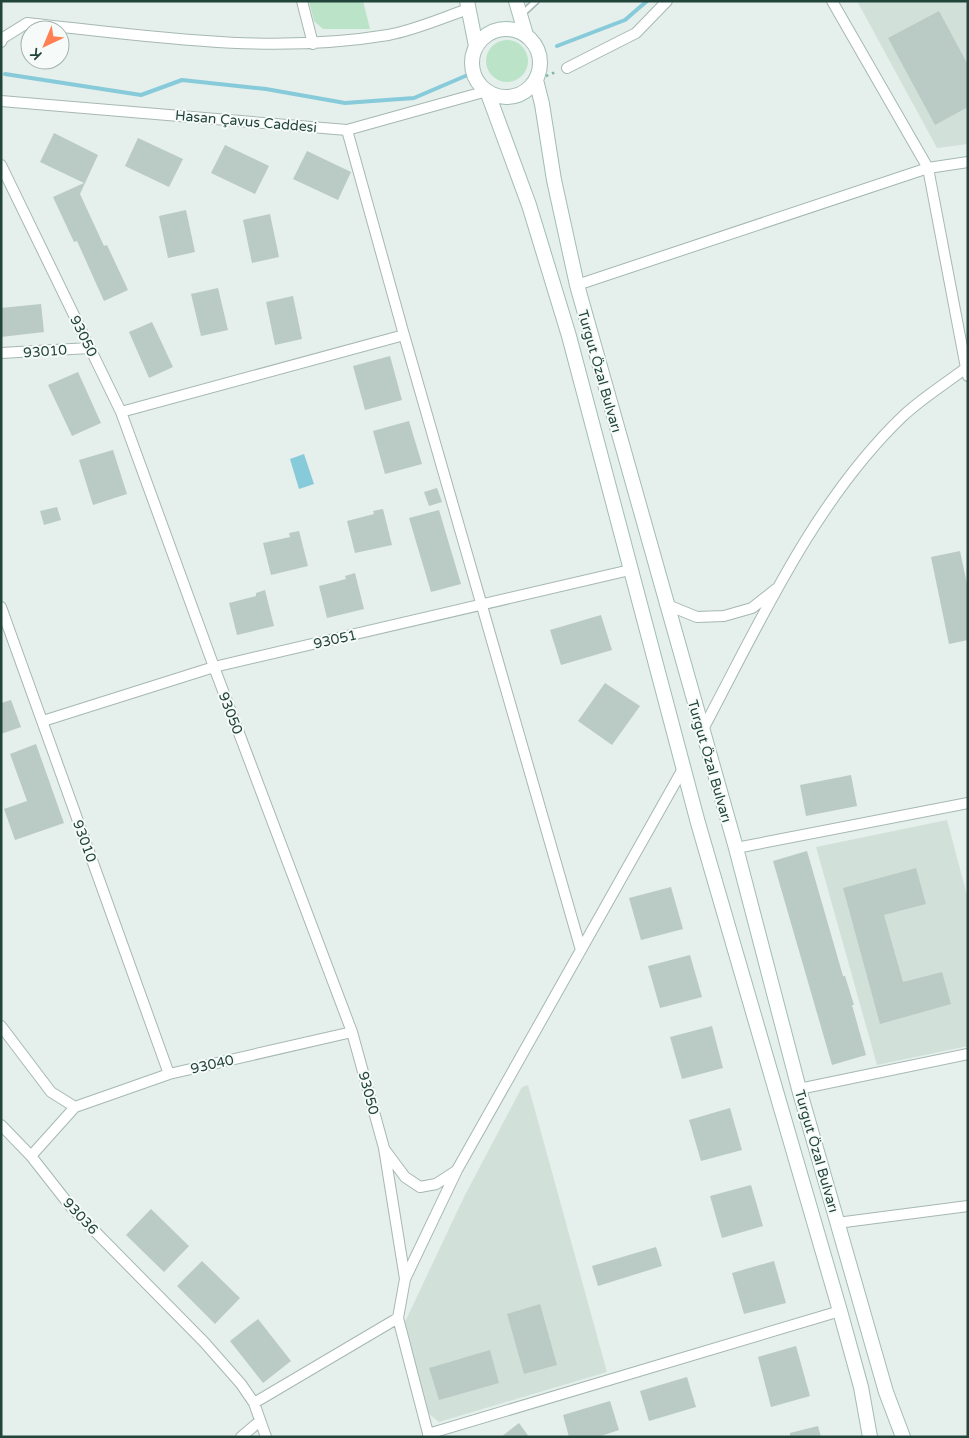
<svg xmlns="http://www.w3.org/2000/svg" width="969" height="1438" font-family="'Varela Round',sans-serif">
  <rect width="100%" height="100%" fill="#e5efeb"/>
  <!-- built -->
  <path fill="#d2e0da" d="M857,1H968V144L937,148Z
    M947,820L968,899V1046L877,1065L816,847Z
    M528,1085L607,1372L439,1422L428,1413L404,1324L464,1197L522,1087Z"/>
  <!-- green -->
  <path fill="#bbe3c7" d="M309,1H363L370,29H323L314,21Z
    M486 61a21 21 0 1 1 42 0a21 21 0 1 1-42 0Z"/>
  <!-- water -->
  <path fill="#87cbda" d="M304,454L314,484L299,489L290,459Z"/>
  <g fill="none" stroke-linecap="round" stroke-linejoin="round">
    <!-- stream -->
    <path stroke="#87cbda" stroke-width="4" d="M557,46L625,20L647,1
      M5,74L141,95L182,80L266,89L345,103L414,98L470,74"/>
  </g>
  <!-- building -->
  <path fill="#b9cbc4" d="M939,11L968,65V107L935,125L888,38Z
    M54,133L98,155L80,194L104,246L107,245L128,290L104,301L77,241L74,242L53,197L84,183L40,162Z
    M138,138L183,159L169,187L125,166Z
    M225,145L269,166L255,194L211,173Z
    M307,151L351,172L338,200L293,179Z
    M186,210L195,252L168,258L159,216Z
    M270,214L279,257L252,263L243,220Z
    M218,288L228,330L201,336L191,294Z
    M293,296L302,339L275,345L266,302Z
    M41,304L44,332L1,337V308Z
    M152,322L173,367L149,378L129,332Z
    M390,356L402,400L365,410L353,366Z
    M78,372L101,423L72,436L48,385Z
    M409,421L422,464L385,474L373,431Z
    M113,450L127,494L93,505L79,460Z
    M437,488L442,502L429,506L424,492Z
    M57,507L61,520L44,525L40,511Z
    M383,509L392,545L355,553L347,521L374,514L373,511Z
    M439,510L461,584L431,592L409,518Z
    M299,531L308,566L271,575L263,543L290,537L289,533Z
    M960,551L968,589V640L949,644L931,557Z
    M355,573L364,609L327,618L319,586L346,579L345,576Z
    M265,590L274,626L237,635L229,603L256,596V593Z
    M601,615L612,650L561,665L550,630Z
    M605,683L640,706L612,745L578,721Z
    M11,700L21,727L1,734V703Z
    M36,744L64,823L15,840L4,809L27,801L10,754Z
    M851,775L857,806L806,816L800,785Z
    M807,851L843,976H845L854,1005H852L866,1055L832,1065L773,861Z
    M916,868L926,904L884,915L903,982L942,972L951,1004L880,1024L843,888Z
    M671,887L683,929L641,940L629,898Z
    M690,955L702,997L660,1008L648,966Z
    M712,1026L723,1068L682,1079L670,1037Z
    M730,1108L742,1150L701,1161L689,1120Z
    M751,1185L763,1226L722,1238L710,1196Z
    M151,1209L189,1246L164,1272L126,1235Z
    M656,1247L662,1266L598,1286L592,1266Z
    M202,1261L240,1298L215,1324L177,1286Z
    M774,1261L786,1303L744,1314L732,1273Z
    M540,1304L557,1365L524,1374L507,1314Z
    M258,1319L291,1361L263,1383L230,1341Z
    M796,1346L810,1396L771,1407L758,1357Z
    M490,1350L499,1383L439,1400L429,1368Z
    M687,1377L696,1407L649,1421L640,1391Z
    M610,1401L619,1430L598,1437H569L563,1415Z
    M519,1423L529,1437H501Z
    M818,1426L821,1437H790V1433Z"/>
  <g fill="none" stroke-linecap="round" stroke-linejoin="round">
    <defs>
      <path id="lane" d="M522,14L536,1"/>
      <path id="street" d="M302,1L313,44
        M832,1L928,168L966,368L968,367
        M1,42L3,38L27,23C147,36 268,55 388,35C415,30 442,18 468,9
        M567,68L636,33L667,1
        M1,101L347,130L487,91
        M1,165L121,412L214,667L352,1032L384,1148L405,1279
        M577,285L928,168L968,162
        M404,335L581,950
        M1,353L90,348
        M121,412L404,335L347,130
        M665,604L697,617L724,616L752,608L776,589
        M1,607L169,1074
        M43,721L214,667L630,570
        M702,731C759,624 814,501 903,416C922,398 945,384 966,368L968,376
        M736,848L968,803
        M1,1026L51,1092L75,1107
        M799,1089L968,1054
        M1,1125L31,1156
        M385,1150L405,1177L420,1187L436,1184L456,1171
        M837,1223L968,1206
        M254,1403L398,1318
        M428,1434L840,1311
        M241,1437L260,1421
        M266,1437L254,1403L241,1384L204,1342L71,1207L31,1156L75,1107L169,1074L352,1032
        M429,1437L398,1318L405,1279L457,1170L684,767"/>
      <path id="secondary" d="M467,1L476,46
        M516,1L526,35
        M472 63a34 34 0 1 1 68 0a34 34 0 1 1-68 0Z
        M536,80L542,104L554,180L577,285L736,848L799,1089L886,1392L903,1437
        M487,91L529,205L569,336L698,823L840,1311L861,1387L870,1437"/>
    </defs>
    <!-- lane casing -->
    <use href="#lane" stroke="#a6b8b3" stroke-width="8"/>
    <!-- street casing -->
    <use href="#street" stroke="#a6b8b3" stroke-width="12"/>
    <!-- secondary casing -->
    <use href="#secondary" stroke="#a1bdb4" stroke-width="16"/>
    <!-- path -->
    <path stroke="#81b7a7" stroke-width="2.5" stroke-dasharray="2.5 4" stroke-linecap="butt" d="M546,76L558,71"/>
    <!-- lane -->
    <use href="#lane" stroke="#fff" stroke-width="5"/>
    <!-- street -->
    <use href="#street" stroke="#fff" stroke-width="10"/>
    <!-- secondary -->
    <use href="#secondary" stroke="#fff" stroke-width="14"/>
  </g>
  <g text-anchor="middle" stroke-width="4" stroke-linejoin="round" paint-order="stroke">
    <!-- street labels -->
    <g font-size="14" fill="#21443b" stroke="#f6fbf9">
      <text transform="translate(246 121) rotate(5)" y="5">Hasan Çavus Caddesi</text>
      <text transform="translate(84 336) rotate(64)" y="5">93050</text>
      <text transform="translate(45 351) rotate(-4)" y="5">93010</text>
      <text transform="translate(600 371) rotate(74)" y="5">Turgut Özal Bulvarı</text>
      <text transform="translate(335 639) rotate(-13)" y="5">93051</text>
      <text transform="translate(231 713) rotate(69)" y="5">93050</text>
      <text transform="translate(710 761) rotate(74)" y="5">Turgut Özal Bulvarı</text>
      <text transform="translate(85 841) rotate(70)" y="5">93010</text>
      <text transform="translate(212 1064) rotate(-13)" y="5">93040</text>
      <text transform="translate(369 1093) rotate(75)" y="5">93050</text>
      <text transform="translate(817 1151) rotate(74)" y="5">Turgut Özal Bulvarı</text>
      <text transform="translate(81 1216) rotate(47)" y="5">93036</text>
    </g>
  </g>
  <!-- border -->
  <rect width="969" height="1438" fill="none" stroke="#21443b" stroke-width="5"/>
  <!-- north arrow -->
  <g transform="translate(45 45) rotate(224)"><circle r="24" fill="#f6fbf9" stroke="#a1b2ad"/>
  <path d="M0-4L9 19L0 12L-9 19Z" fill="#ff8153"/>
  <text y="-8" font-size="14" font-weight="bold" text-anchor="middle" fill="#21443b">K</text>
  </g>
</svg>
